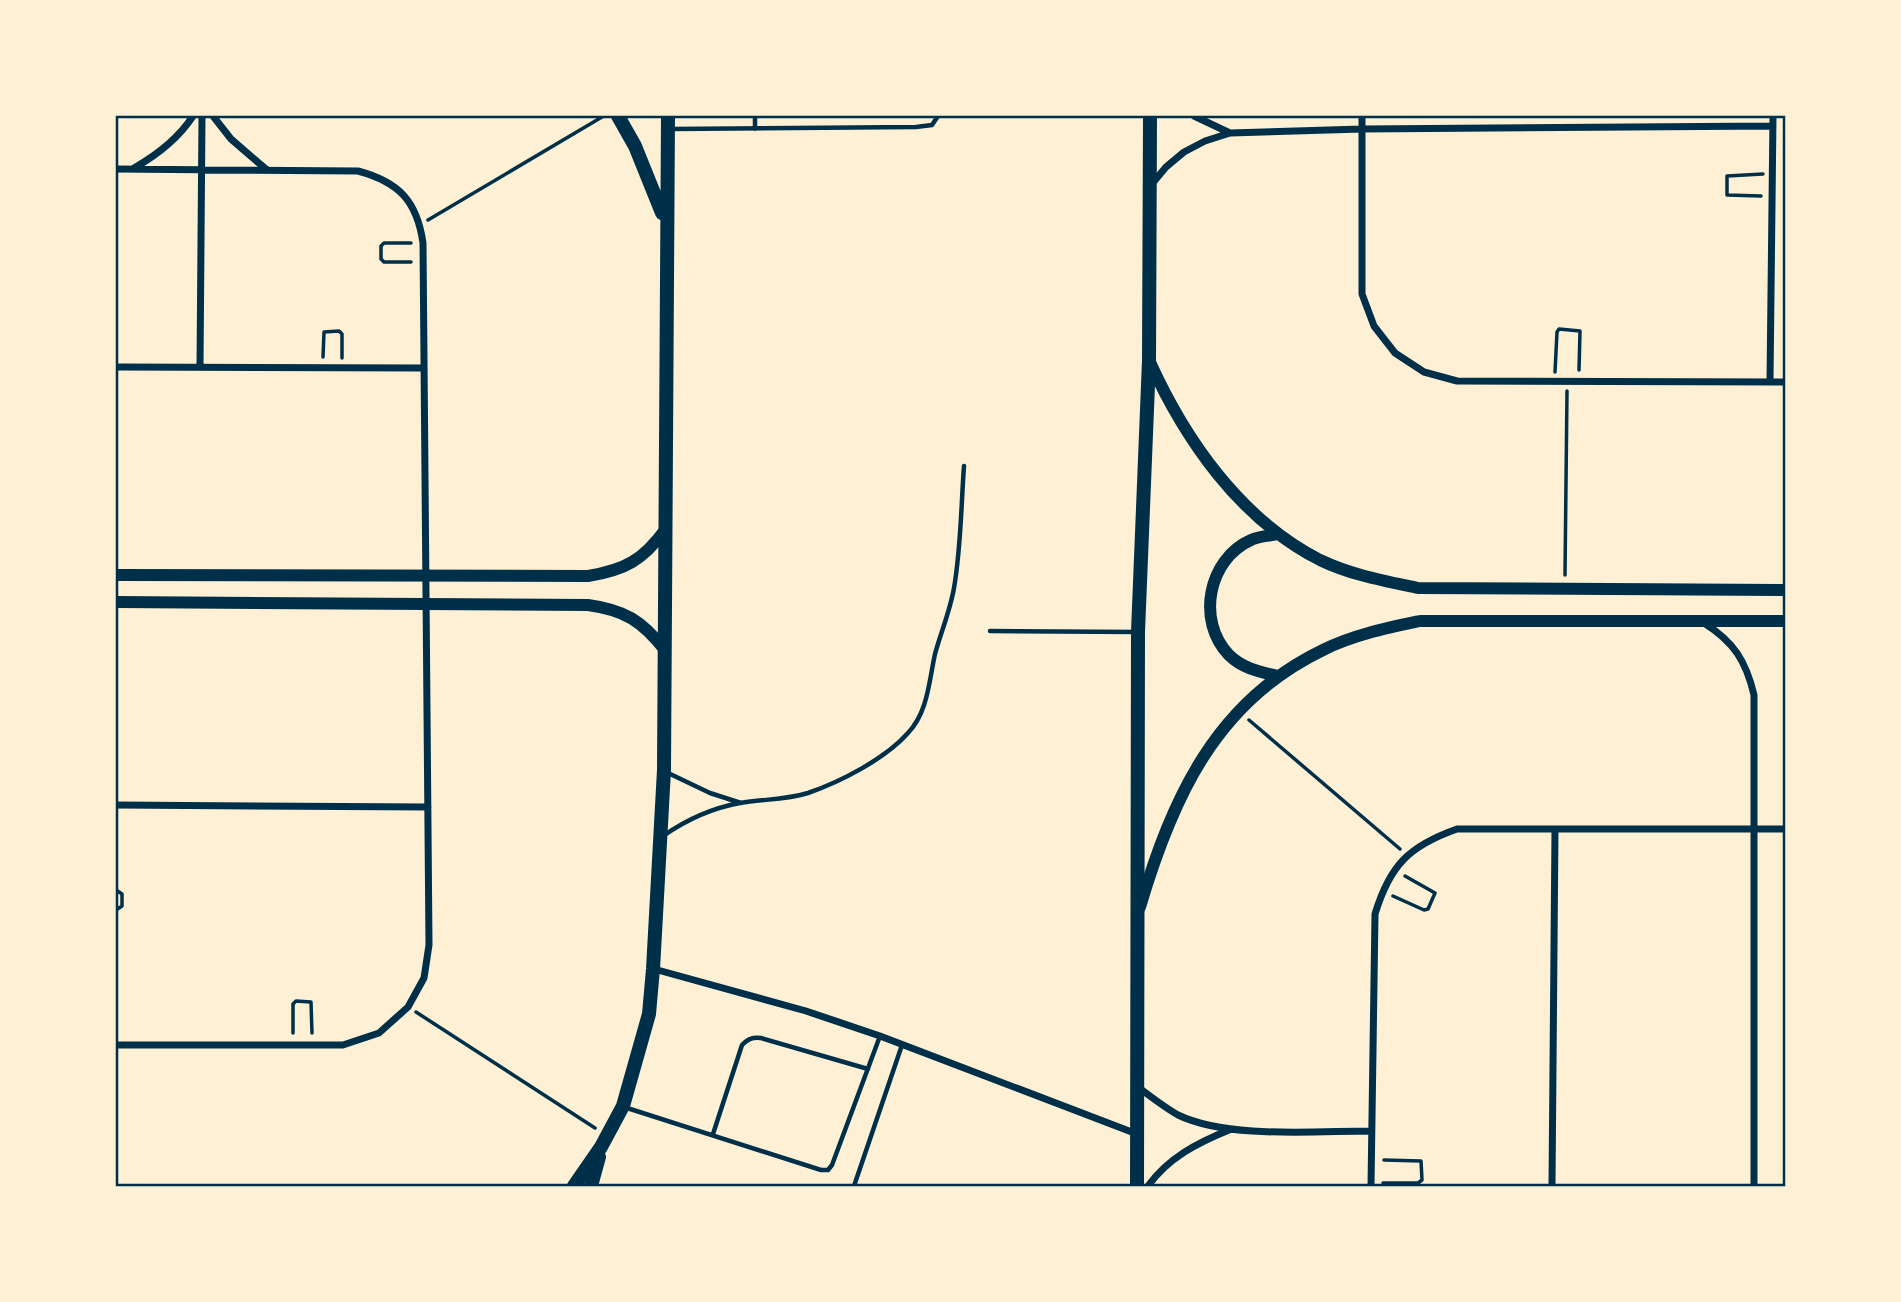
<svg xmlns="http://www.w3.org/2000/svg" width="1901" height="1302" font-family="Quicksand,sans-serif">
  <rect width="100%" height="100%" fill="#fdf0d5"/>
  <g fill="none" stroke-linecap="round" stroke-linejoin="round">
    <!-- path -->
    <path stroke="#003049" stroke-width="3.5" d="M1761,196L1727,195V176L1763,174
      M428,220L602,117
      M411,243H384L381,246V259L384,262H411
      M323,357L324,332L339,331L342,334V358
      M1555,372L1557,332L1559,329L1580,331L1579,370
      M1565,575L1567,391
      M1249,720L1400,849
      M116,890L122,894V906L116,910
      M1393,896L1424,910L1428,909L1435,893L1405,876
      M416,1012L595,1128
      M293,1033V1004L296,1001L311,1002L312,1033
      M1383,1183H1418L1422,1180L1421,1161L1384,1160"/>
    <!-- service -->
    <path stroke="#003049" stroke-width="4.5" d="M755,116V129
      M672,129L916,127L932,125L938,116
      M990,631L1137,632
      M666,772L710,793L741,803
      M663,836C686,820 712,808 740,803C763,799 786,800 808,793C840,782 885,759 908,733C928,712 929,681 935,654C941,632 950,611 954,588C961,548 961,507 964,466
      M624,1107L821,1170H828L832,1165L880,1036
      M713,1134L742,1045C748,1039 752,1037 761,1038L868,1069
      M854,1186L902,1045"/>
    <!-- minor -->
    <path stroke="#003049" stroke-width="7" d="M213,116L231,139L267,170
      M1194,116L1230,133
      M1362,116V294L1374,326L1395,353L1424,372L1457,381L1786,382
      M134,168C157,155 178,139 193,116
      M116,169L358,171C399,182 417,201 423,243L429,945L424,978L408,1007L379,1033L343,1045H116
      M1151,185L1166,167L1184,152L1205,141L1230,133L1362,129L1773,126
      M116,367L424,368
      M200,367L202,116
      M1770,382L1773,116
      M1704,623C1734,642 1746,661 1754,695V1186
      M116,805L428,807
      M654,969L806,1011L880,1036L1137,1134
      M1138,1087C1151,1097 1164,1107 1178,1115C1228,1139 1315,1131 1371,1131
      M1148,1186C1168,1158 1197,1143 1229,1130
      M1371,1186L1375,914C1390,865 1409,846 1457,829H1786
      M1552,1186L1555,829"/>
    <!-- tertiary -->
    <path stroke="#003049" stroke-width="12" d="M1149,360C1185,440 1240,519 1320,560C1351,575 1385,581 1418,588L1786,590
      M1278,534C1270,536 1259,536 1251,540C1208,559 1196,621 1229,655C1243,669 1261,672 1278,676
      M116,575L588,576C625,570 643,560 665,530
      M116,602L588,605C625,610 642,621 665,650
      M1140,907C1172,799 1215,702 1323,650C1353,635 1387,628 1420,621H1786"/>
    <!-- secondary -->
    <path stroke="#003049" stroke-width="14" d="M618,116L635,146L662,213
      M574,1186L601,1147L623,1106L649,1014L653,969L664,770L668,116
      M591,1186L599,1157
      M1137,1186L1138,632L1149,360L1150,116"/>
  </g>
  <!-- border -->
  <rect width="1901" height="1302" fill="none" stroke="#fdf0d5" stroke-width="234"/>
  <rect x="117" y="117" width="1667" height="1068" fill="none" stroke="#003049" stroke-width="2.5"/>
</svg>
